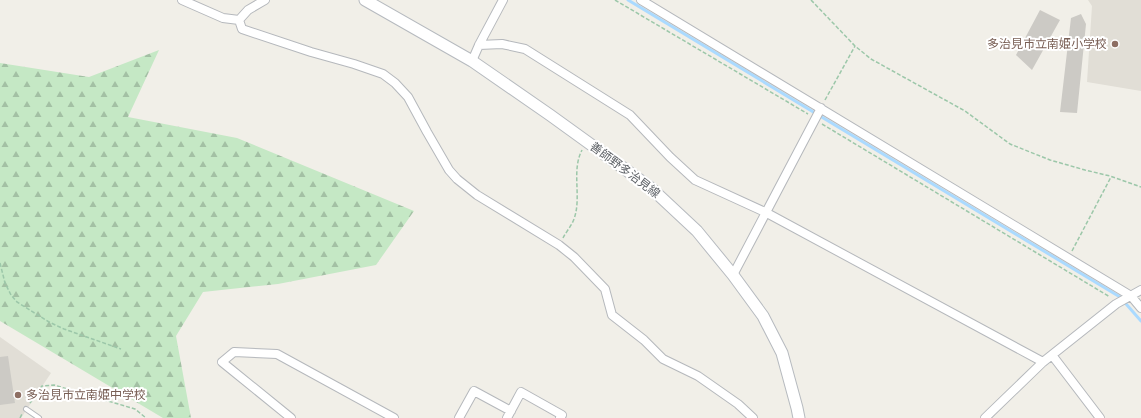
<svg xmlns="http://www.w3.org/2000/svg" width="1141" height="418" font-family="'Public Sans','Noto Sans JP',sans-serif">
  <defs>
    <pattern id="forest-firs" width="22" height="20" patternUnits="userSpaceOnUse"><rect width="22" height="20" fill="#c5e8c5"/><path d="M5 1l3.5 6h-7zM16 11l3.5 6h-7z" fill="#a3c0a4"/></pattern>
  </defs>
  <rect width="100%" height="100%" fill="#f1efe8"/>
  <!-- education -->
  <path fill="#e1ded6" d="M1088,0H1141V91L1087,82L1092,6Z
    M0,337L51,373L21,418H0Z"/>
  <!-- forest -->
  <path fill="url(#forest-firs)" d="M159,50L128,117L237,138L414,211L376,265L278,284L203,292L176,336L191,418H163L0,321V63L89,77Z"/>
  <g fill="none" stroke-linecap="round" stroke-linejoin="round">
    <!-- stream -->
    <path stroke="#aadaff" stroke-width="3" d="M628,0L1120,297L1141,321"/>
  </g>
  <!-- building -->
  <path fill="#cccac5" d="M1040,10L1060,20L1032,70L1016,55Z
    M1081,14L1086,24L1077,113L1060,112L1071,18Z
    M8,356L15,403L0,405V357Z"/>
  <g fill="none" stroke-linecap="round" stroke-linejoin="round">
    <defs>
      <path id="lane" d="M26,409L39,418"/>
      <path id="street" d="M182,0L223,18L239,20
        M641,0L1131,296L1141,308
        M239,20L242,29L311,52L354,64L383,74L395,83L408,97L427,132L449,170L457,179L477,195L559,245L574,257L605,289L612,315L644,340L663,359L698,376L738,404L753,418
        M239,20L248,10L265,0
        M479,45L502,44L525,49L630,115L670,157L695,180L765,212L1043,362
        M472,61L479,45L503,0
        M733,275L821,108
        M1052,355L1100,418
        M291,418L222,362L234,352L277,354L394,418
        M459,418L474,391L511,411
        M507,418L521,392L562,415L560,418
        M985,418L1043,362L1116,304L1141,290"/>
      <path id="secondary" d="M365,0L472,61L550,115L651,188L697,231L733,275L763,316L782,353L797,408L799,418"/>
    </defs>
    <!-- lane casing -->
    <use href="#lane" stroke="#b5b8bc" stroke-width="6"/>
    <!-- street casing -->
    <use href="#street" stroke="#b5b8bc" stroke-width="10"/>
    <!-- secondary casing -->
    <use href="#secondary" stroke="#b6babf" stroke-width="13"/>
    <!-- path -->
    <path stroke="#9cc7a9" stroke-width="1.5" stroke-dasharray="4 2" stroke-linecap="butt" d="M615,0L808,114
      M811,0L855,46L871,59L965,111L1010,144L1050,160L1085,170L1110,176L1141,187
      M825,100L855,46
      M822,124L1110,297
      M563,238C566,232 572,225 574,219C582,197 571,171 582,150
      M1072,251L1111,177
      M0,263L5,283L11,295L17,302L49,322L64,329L121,349
      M30,403L42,386L54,385L135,409L146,418
      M20,418L22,414"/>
    <!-- lane -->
    <use href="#lane" stroke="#fff" stroke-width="4"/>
    <!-- street -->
    <use href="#street" stroke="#fff" stroke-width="8"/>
    <!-- secondary -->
    <use href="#secondary" stroke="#fff" stroke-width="11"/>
  </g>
  <!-- markers -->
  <g fill="#8d6e63" stroke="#fff" stroke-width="1.5">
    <circle cx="1115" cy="44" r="4"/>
    <circle cx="18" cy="395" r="4"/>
  </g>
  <g text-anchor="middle" stroke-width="4" stroke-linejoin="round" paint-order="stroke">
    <!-- education labels -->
    <g font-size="12" fill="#785e54" stroke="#fff" text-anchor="end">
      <text x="1107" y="48">多治見市立南姫小学校</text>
      <text x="26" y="399" text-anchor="start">多治見市立南姫中学校</text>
    </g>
    <!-- street labels -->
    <g font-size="12" fill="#5f6368" stroke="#fff">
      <text transform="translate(625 170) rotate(37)" y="4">善師野多治見線</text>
    </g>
  </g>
</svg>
